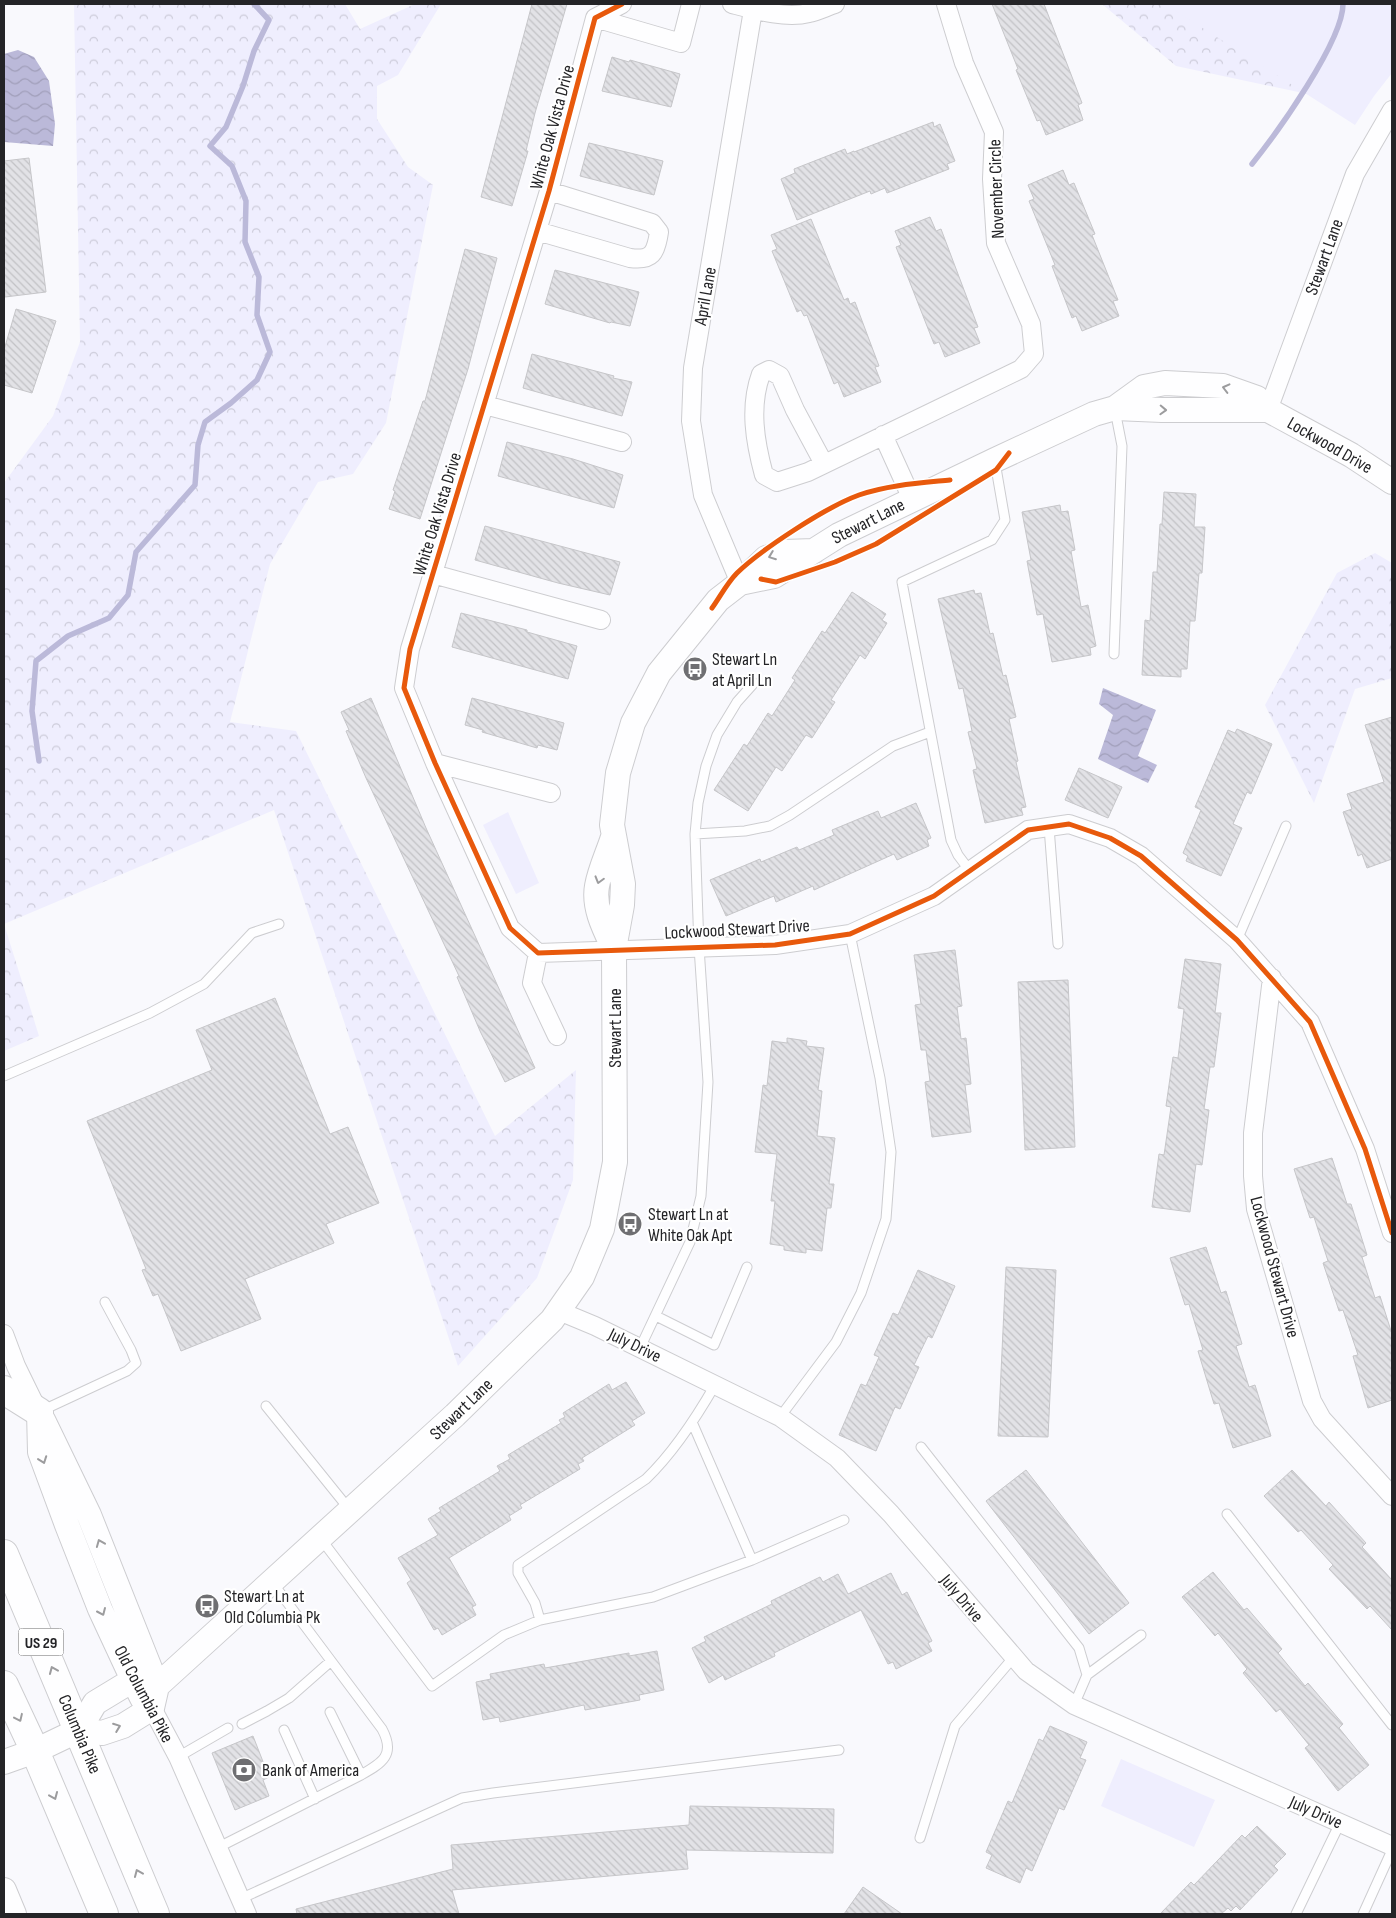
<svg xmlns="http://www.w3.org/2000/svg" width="1396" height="1918" font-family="'Sofia Sans Condensed',sans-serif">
  <defs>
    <pattern id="forest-crowns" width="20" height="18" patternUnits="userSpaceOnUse" patternTransform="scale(1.25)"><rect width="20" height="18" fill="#efeefe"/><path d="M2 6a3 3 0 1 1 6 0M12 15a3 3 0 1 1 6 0" fill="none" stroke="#cdccda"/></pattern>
    <pattern id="water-waves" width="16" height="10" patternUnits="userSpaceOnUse" patternTransform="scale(1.25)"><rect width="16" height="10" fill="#bbb9d9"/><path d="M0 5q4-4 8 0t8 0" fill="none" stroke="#a19fba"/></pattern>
    <pattern id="building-back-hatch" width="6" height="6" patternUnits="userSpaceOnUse" patternTransform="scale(1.25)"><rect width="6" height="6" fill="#e2e2e6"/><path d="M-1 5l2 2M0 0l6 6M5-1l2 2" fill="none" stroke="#c2c2c5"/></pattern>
  </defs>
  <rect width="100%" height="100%" fill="#f9f9fd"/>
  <!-- forest -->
  <path fill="url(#forest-crowns)" d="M74,4H345L360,29L415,4H441L398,75L377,86V119L408,167L433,185L386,423L353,474L318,482L270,564L230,722L296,731L495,1136L576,1070L573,1180L537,1278L458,1366L274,810L4,924L39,1036L4,1051V483L53,416L80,342Z
    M1102,4H1379L1322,97L1176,66Z
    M1375,553L1392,563V678L1355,689L1314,803L1265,705L1337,573Z"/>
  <!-- green -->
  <path fill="#efeefe" d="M1165,4H1392V73L1374,96L1355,125Z
    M508,812L539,883L516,894L483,825Z
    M1121,1759L1215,1800L1194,1847L1101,1806Z"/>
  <!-- water -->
  <path fill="url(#water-waves)" d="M18,50L34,57L49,81L55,124L53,146L4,142V54Z
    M1103,688L1156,710L1138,756L1157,765L1148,783L1098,759L1113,715L1099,704Z"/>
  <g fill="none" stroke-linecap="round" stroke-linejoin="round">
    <!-- stream -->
    <path stroke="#bbb9d9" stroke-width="5.5" d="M1252,164C1277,133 1343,41 1343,4
      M39,761L32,711L36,661L68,636L109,618L128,595L136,552L195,485L198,445L205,422L231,403L257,380L270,352L257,315L259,277L245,242L246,201L232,166L210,146L226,127L243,86L254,51L269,20L254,4"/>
  </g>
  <!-- building -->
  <path fill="url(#building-back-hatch)" stroke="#c6c6c9" d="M532,4H567L535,113L526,151H528L512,206L481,197Z
    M992,4H1044L1082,103L1078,105L1083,120L1046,135L1040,120L1037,121L1016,70L1018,69Z
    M612,57L629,62L630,60L680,74L671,107L602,91Z
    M933,122L934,127L940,124L955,161L947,164L949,169L887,193L885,188L871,194L870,191L797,220L781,179L795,173L794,169L845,149L847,154L854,151V152Z
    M589,143L663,161L654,195L580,176Z
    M29,158L46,292L5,297L4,285V161Z
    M1063,170L1069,185L1074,183L1095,234L1092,235L1118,300L1113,301L1119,316L1082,331L1076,316L1072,318L1052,266L1055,265L1029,201L1034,199L1028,185Z
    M930,217L936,231L941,229L978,327L974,328L980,343L945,357L939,342L934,344L896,247L901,245L895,231Z
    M811,219L844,300L848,298L850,304L855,302L879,366L875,367L881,382L844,397L838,382L834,384L807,315L804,316L801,310L797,312L772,251L777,249L771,235Z
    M465,249L497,258L468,369L420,519L389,509L395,491L393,490L423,401H425Z
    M555,270L639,292L630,326L611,322L610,323L545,304Z
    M16,309L56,321L32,393L4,385V350Z
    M532,354L614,376L613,378L632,382L622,416L523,388Z
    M507,442L573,459L623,475L614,508L498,476Z
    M1164,492L1196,494L1194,527H1205L1202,573H1199L1195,621H1190L1187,669H1181V677L1142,675L1145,620L1150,621L1153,572H1157L1160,524H1162Z
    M1060,505L1061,512L1068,511L1075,550L1071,551L1081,607L1088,605L1096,646L1090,648L1091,655L1052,662L1043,614L1037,615L1027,561L1031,560L1022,512Z
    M485,526L620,562L610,595L558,583L475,560Z
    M974,590L975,594L981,593L990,634L993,633L1003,676L1006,675L1016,717L1009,719L1018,761L1016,762L1026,807L1021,808L1023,815L985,823L973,770L977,769L968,732L972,731L963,688L959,689L938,599Z
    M852,592L886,614L882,620L887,623L865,659L860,655L831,700L835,702L812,738L806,735L782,771L776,767L748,811L714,790L744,744L747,746L768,713L772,716L795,680L792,678L822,631L825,633Z
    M461,613L527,630V632L577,646L568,679L452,647Z
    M371,698L426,828L535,1068L505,1082L480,1031L457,977L459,976L366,778L346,731L349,730L341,712Z
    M472,698L564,723L557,750L538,745L537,748L482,732L483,730L465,725Z
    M1392,717V859L1367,868L1362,854L1358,856L1343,812L1352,809L1347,794L1384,782L1365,725Z
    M1237,729L1272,744L1251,794L1247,792L1233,824L1242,828L1221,876L1186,861L1188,856L1183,853L1201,810L1195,807L1228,730L1235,733Z
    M1079,768L1122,787L1108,818L1065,800Z
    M916,803L931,838L927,840L929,846L897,860L894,854L814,890L813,886L776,902L774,896L726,916L710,880L760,859L761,862L797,847L799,850L834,835L832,830L878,811L881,818Z
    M955,950L962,1006L957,1007L961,1039L966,1038L971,1084L965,1085L971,1132L932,1137L925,1082L930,1081L926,1050H921L915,1005L921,1004L914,955Z
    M1185,959L1221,964L1215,1013H1221L1214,1067H1210L1204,1109L1209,1110L1202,1165L1196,1164L1190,1212L1152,1207L1159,1154L1164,1155L1171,1107L1166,1106L1173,1057L1178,1058L1184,1009L1178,1008Z
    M1068,980L1075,1147L1025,1150L1018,982Z
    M275,998L330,1134L348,1127L379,1203L326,1224L334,1243L245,1279L261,1319L181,1351L158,1294L153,1296L142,1270L146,1269L87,1121L212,1070L196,1030Z
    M787,1038L807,1041L806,1046L824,1048L818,1090L822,1091L817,1136L835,1138L829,1184H834L831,1208H827L822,1251L806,1249V1253L784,1250V1246L770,1244L775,1201H771L777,1154L755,1152L763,1085L767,1086L772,1041L787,1043Z
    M1332,1158L1347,1204H1351L1367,1255L1362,1257L1375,1298L1380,1296L1392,1334V1400L1368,1408L1353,1356L1358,1355L1343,1310L1339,1311L1323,1263L1328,1261L1314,1217L1310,1218L1294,1169Z
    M1206,1247L1221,1293L1226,1291L1242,1344L1236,1346L1249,1387L1255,1385L1271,1436L1233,1448L1219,1403L1214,1404L1198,1351L1203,1350L1189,1304L1185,1305L1170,1258Z
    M1006,1267L1056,1270L1048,1437L998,1436Z
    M918,1270L955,1286L932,1338L928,1336L914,1365L919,1367L900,1409L895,1407L876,1451L839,1435L861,1384L866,1386L879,1357L874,1355L893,1313L898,1315Z
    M626,1382L645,1413L632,1421L635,1425L582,1458L584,1461L578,1464L580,1469L520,1505L522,1508L509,1516L511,1520L449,1558L476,1605L472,1607L476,1615L442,1635L438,1628L434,1630L407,1583L411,1580L398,1558L438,1535L428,1519L441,1511L439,1508L500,1471L497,1466L510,1459L508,1455L561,1423L559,1420L565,1417L563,1413L609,1384L612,1390Z
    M1026,1470L1129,1603L1089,1634L986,1501Z
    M1292,1470L1326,1506L1329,1502L1366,1543L1362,1547L1392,1580V1630L1370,1606L1367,1609L1329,1569L1333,1565L1301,1530L1298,1532L1264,1496Z
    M1213,1572L1244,1610L1247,1608L1282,1649L1278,1653L1305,1686L1308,1683L1343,1724L1339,1728L1369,1765L1338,1791L1305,1748L1309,1745L1280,1709L1276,1712L1243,1673L1247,1669L1218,1633L1215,1636L1182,1597Z
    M891,1573L902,1595L907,1592L932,1641L928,1643L932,1651L896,1669L893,1662L888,1664L861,1610L774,1653L775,1656L725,1680L723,1675L709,1683L692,1648L706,1641L704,1637L772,1604L771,1601L820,1577L823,1582L838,1574L848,1594Z
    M657,1651L664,1690L639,1695L640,1700L585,1710L584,1705L500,1722L499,1717L483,1720L476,1682L491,1679L490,1674L544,1664L545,1668L629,1653V1656Z
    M1050,1726L1087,1742L1080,1758L1086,1760L1064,1810L1059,1808L1032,1871L1026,1868L1020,1883L986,1868L992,1855L986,1852L1008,1801L1012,1803L1039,1739L1043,1741Z
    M253,1736L269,1777L263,1780L269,1796L235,1810L212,1753Z
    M690,1806L834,1809L833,1853L686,1850L688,1869L452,1890L459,1914H297L296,1909L453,1869L451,1845L689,1825Z
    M1257,1826L1286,1854L1274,1866L1278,1870L1240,1910L1236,1906L1231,1911L1228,1908L1221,1914H1160L1191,1882L1194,1885L1242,1835L1245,1838Z
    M863,1887L902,1914H844Z"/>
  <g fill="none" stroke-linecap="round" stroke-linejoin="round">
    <defs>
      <path id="lane" d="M1114,654L1122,446L1115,410
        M1049,827L1058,944
        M695,834L745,831L770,826L790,815L893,746L930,732
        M970,871L958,855L951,840L902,582L992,540L1005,520L995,462
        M1237,940L1286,826
        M4,1076L150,1013L204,984L252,933L279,924
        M656,1316L714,1345L747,1267
        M640,1348L690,1242L701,1196L708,1082L699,947L695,834L698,803L706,766L717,735L737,702L754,683
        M266,1406L349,1509
        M41,1411L127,1371L136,1363L131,1350L105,1302
        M780,1417L836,1342L861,1293L886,1219L891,1152L880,1078L850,934
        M692,1422L752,1560
        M921,1447L1079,1648L1087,1675L1074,1705
        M1227,1514L1392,1725
        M321,1539L432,1686L504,1635L540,1620L653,1597L752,1560L844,1520
        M272,1582L382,1729C396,1755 382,1763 361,1775
        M540,1620L535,1603L518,1573V1565L646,1479C674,1452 696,1418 715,1385
        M1087,1675L1141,1635
        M242,1724L267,1711L289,1698L331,1661
        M284,1730L315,1799
        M178,1757L228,1728
        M920,1838L955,1726L1013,1658
        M217,1848L361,1775L330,1712
        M240,1899L462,1798L493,1793L839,1750
        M1296,1914L1340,1823
        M1363,1914L1392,1850"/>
      <path id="street" d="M622,4L595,18L549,191L410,649L404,688L435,763L510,928L538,953L775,945L850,934L934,896L1028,830L1069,824L1110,838L1141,856L1237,940L1310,1022L1365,1149L1392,1233
        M732,4C755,10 786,19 809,13C818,11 826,7 835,4
        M595,18L681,43L691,4
        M537,231L630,258C652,261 656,253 659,232L652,223L549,191
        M485,405L622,442
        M1268,410L1355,174L1392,110
        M883,435L912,499
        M824,464L795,410L780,376L769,370L761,374C749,407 755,442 764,475L777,482L808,472L1021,369L1034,354L1031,324L996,243L992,179L994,132L964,63L946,4
        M433,574L601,620
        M740,583L703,495L691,421L693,368L754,4
        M435,763L551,793
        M538,953L532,983L557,1036
        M1272,978L1253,1133V1176L1256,1209L1312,1401L1322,1419L1392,1496
        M559,1311L595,1326L780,1417L837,1458L891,1514L1026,1671L1074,1705L1392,1846
        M4,1334L16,1366L37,1409
        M152,1708L178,1757L247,1914"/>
      <path id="secondary" d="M1115,408L1162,410H1268
        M740,583L774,576L839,535L995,460L1094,414L1115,408L1144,387L1165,383L1223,386L1257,398L1268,410L1351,455L1392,482
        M613,837C608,853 600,869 597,886C593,908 605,930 614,949
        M39,1412L40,1452L67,1525L100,1609L133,1680L142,1698L152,1708
        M43,1420L89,1515L157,1686
        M79,1730L95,1703L133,1680
        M4,1762L35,1751L79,1730L102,1733L123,1726L152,1708L157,1686L455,1415L552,1320L582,1277L602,1229L615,1162L614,949L622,905L623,884L612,825L618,773L633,723L659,673L718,600L740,583L766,558L784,552L814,551
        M4,1890L14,1914"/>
      <path id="highway" d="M4,1390L39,1412
        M4,1554L155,1914
        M4,1685L35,1751L104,1914"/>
    </defs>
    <!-- lane casing -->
    <use href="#lane" stroke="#cdcdd0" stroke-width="11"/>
    <!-- street casing -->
    <use href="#street" stroke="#cdcdd0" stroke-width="20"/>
    <!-- secondary casing -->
    <use href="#secondary" stroke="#cdcdd0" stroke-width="26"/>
    <!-- highway casing -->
    <use href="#highway" stroke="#cdcdd0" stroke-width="30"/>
    <!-- lane -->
    <use href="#lane" stroke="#fefeff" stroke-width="9"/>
    <!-- street -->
    <use href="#street" stroke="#fefeff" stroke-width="18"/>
    <!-- secondary -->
    <use href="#secondary" stroke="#fefeff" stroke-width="24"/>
    <!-- highway -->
    <use href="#highway" stroke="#fefeff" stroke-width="28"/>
    <defs>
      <path id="cycleway" d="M622,4L595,18L549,191L410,649L404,688L435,763L510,928L538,953L775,945L850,934L934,896L1028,830L1069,824L1110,838L1141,856L1237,940L1310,1022L1365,1149L1392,1233
        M761,579L776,582L835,562L876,544L996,470L1009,453
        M712,608C720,597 727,583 737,573C762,549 826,507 859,495C888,485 920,483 950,480"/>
    </defs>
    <!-- cycleway casing -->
    <use href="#cycleway" stroke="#fff" stroke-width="8"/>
    <!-- cycleway -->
    <use href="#cycleway" stroke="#e8590c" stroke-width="5"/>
  </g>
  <!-- one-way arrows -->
  <defs><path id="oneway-chevron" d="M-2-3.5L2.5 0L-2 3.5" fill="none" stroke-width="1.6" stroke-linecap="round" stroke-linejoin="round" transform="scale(1.25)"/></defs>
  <g stroke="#9c9c9e">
    <use href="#oneway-chevron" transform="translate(1226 388) rotate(-166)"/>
    <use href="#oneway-chevron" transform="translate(1163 410) rotate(2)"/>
    <use href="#oneway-chevron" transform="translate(772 556) rotate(159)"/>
    <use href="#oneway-chevron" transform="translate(599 880) rotate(106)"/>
    <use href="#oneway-chevron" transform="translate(43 1460) rotate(70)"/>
    <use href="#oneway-chevron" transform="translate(100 1543) rotate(-112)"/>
    <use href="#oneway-chevron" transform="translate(102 1612) rotate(66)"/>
    <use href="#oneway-chevron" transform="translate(53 1670) rotate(-113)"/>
    <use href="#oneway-chevron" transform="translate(19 1718) rotate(65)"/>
    <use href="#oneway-chevron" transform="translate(117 1727) rotate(-21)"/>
    <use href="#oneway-chevron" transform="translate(54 1796) rotate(67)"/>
    <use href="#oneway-chevron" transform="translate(138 1873) rotate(-113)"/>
  </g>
  <!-- icons -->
  <defs>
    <symbol id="bus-disc" viewBox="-11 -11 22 22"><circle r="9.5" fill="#6f6f72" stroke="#fff"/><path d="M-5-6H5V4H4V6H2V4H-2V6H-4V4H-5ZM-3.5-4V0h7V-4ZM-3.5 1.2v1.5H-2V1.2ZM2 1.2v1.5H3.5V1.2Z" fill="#fff"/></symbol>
    <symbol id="bank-disc" viewBox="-11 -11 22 22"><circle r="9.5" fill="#6f6f72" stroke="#fff"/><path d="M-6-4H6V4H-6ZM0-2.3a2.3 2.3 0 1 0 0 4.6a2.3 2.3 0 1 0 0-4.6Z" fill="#fff"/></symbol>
  </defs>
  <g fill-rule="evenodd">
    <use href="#bus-disc" x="681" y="655" width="28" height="28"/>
    <use href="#bus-disc" x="616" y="1210" width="28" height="28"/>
    <use href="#bus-disc" x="193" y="1592" width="28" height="28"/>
    <use href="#bank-disc" x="230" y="1756" width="28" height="28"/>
  </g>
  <g text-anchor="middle" stroke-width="4.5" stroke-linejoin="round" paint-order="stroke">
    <!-- shield labels -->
    <rect fill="#fff" stroke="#666668" stroke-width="1" x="18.5" y="1628.5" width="45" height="27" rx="4"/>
    <g font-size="16" font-weight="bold" fill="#242427">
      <text x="41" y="1648">US 29</text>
    </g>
    <!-- street labels -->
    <g font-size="18" fill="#242427" stroke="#fff">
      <text transform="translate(552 127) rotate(-75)" y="6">White Oak Vista Drive</text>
      <text transform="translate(996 189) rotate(-92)" y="6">November Circle</text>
      <text transform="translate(1324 257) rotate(-70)" y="6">Stewart Lane</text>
      <text transform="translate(705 296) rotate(-80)" y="6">April Lane</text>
      <text transform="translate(1330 445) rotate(30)" y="6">Lockwood Drive</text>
      <text transform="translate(437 514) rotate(-73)" y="6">White Oak Vista Drive</text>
      <text transform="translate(868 521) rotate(-27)" y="6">Stewart Lane</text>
      <text transform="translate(737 929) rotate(-3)" y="6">Lockwood Stewart Drive</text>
      <text transform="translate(615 1028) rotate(-90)" y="6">Stewart Lane</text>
      <text transform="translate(1275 1267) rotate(75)" y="6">Lockwood Stewart Drive</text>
      <text transform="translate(635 1345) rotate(26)" y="6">July Drive</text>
      <text transform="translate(461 1409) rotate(-44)" y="6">Stewart Lane</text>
      <text transform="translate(962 1598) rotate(50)" y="6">July Drive</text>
      <text transform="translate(144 1694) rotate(62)" y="6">Old Columbia Pike</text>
      <text transform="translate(80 1734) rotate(67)" y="6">Columbia Pike</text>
      <text transform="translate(1316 1812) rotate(24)" y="6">July Drive</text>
    </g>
    <!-- poi labels -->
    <g font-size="18" fill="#242427" stroke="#fff" text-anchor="start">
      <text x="712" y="665">Stewart Ln<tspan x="712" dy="21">at April Ln</tspan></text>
      <text x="648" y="1220">Stewart Ln at<tspan x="648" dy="21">White Oak Apt</tspan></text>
      <text x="224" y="1602">Stewart Ln at<tspan x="224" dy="21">Old Columbia Pk</tspan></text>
      <text x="262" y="1776">Bank of America</text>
    </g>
  </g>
  <!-- border -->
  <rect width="1396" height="1918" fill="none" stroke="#242427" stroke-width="10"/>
</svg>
